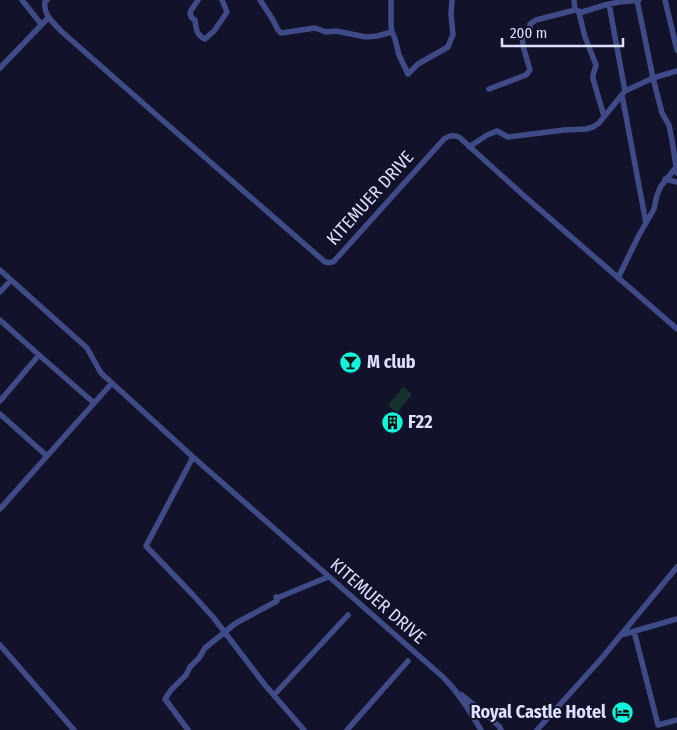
<svg xmlns="http://www.w3.org/2000/svg" width="677" height="730" font-family="'Fira Sans Condensed',sans-serif">
  <rect width="100%" height="100%" fill="#12132a"/>
  <!-- green -->
  <path fill="#15332c" d="M403,387L412,394L397,413L388,405Z"/>
  <g fill="none" stroke-linecap="round" stroke-linejoin="round">
    <!-- minor -->
    <path stroke="#3f4b87" stroke-width="5.5" d="M22,0L41,24
      M47,0L45,2C43,15 53,22 61,31L161,119L325,262C330,263 333,263 336,259L444,139C450,135 453,135 459,137L522,194L677,329
      M198,0C195,6 191,7 190,14L192,18L195,20C196,28 196,35 205,39L214,31L227,12L222,0
      M260,0L273,20L278,30L281,33L315,28L326,32L336,31L366,37L377,36L392,32
      M391,0V25L392,32L395,39L399,55L408,74L418,64L448,47L451,39L453,35L451,14L452,0
      M574,0L575,10
      M665,0L677,50
      M609,4L625,91
      M579,13L585,37L596,65L593,75V79L604,116
      M0,68L48,18
      M677,71L653,78L662,113L669,125L672,140L677,173
      M489,89L526,75L530,70L523,46L522,34L530,28V24L536,20L575,10L579,11V13L605,5L619,2L639,0
      M622,95L646,223
      M469,147L487,135L497,131L508,137L564,130L586,129L593,127L599,123L625,91L653,78L637,0
      M665,179L677,182
      M0,270L87,348L101,373L193,457L443,677C459,693 470,711 481,730
      M618,278L639,235L654,209L657,195L661,186L677,166
      M0,292L11,280
      M0,320L39,355L0,401
      M39,355L94,403
      M0,414L47,456
      M193,457L146,546L193,595L213,617L265,685L304,730
      M0,509L112,383
      M277,598L328,577
      M634,631L658,725L677,720
      M621,635L677,619
      M0,645L74,730
      M274,695L348,615
      M462,695L499,726L501,730
      M188,730L165,699L171,690L186,675L190,667L199,658L205,648L236,623L277,601L276,597
      M347,730L408,661
      M537,730L601,659L677,567"/>
  </g>
  <!-- icons -->
  <defs>
    <symbol id="bar-disc" viewBox="-11 -11 22 22"><circle r="9.5" fill="#0ff6dc" stroke="#12132a"/><path d="M-6-5H6L.8 .8V4.5H3.5V6h-7V4.5H-.8V.8Z" fill="#111"/></symbol>
    <symbol id="building-disc" viewBox="-11 -11 22 22"><circle r="9.5" fill="#0ff6dc" stroke="#12132a"/><path d="M-4-6H4V6H1V3H-1V6H-4ZM-2.5-4.3h1.7v1.8h-1.7ZM.8-4.3h1.7v1.8H.8ZM-2.5-1h1.7V.8h-1.7ZM.8-1h1.7V.8H.8Z" fill="#111"/></symbol>
    <symbol id="hotel-disc" viewBox="-11 -11 22 22"><circle r="9.5" fill="#0ff6dc" stroke="#12132a"/><path d="M-6-4.5h1.5V1H6V5H4.5V3h-9V5H-6ZM-4 0a1.8 1.8 0 1 1 3.6 0ZM.5 0V-2.5h3Q6-2.5 6 0Z" fill="#111"/></symbol>
  </defs>
  <g fill-rule="evenodd">
    <use href="#bar-disc" x="338" y="350" width="25" height="25"/>
    <use href="#building-disc" x="380" y="410" width="25" height="25"/>
    <use href="#hotel-disc" x="610" y="700" width="25" height="25"/>
  </g>
  <g text-anchor="middle" stroke-width="4" stroke-linejoin="round" paint-order="stroke">
    <!-- street labels -->
    <g font-size="18" fill="#dcdffe" stroke="#12132a">
      <text transform="translate(370 198) rotate(-48)" y="6">KITEMUER DRIVE</text>
      <text transform="translate(378 601) rotate(41)" y="6">KITEMUER DRIVE</text>
    </g>
    <!-- poi labels -->
    <g font-size="18" font-weight="bold" fill="#dcdffe" stroke="#12132a" text-anchor="start">
      <text x="367" y="368">M club</text>
      <text x="408" y="428">F22</text>
      <text x="606" y="718" text-anchor="end">Royal Castle Hotel</text>
    </g>
  </g>
  <!-- scale -->
  <path d="M502 38v8h121v-8" fill="none" stroke="#dcdffe" stroke-width="2.5"/>
  <text x="510" y="38" font-size="15" fill="#dcdffe" stroke="#12132a" stroke-width="4" paint-order="stroke">200 m</text>
</svg>
